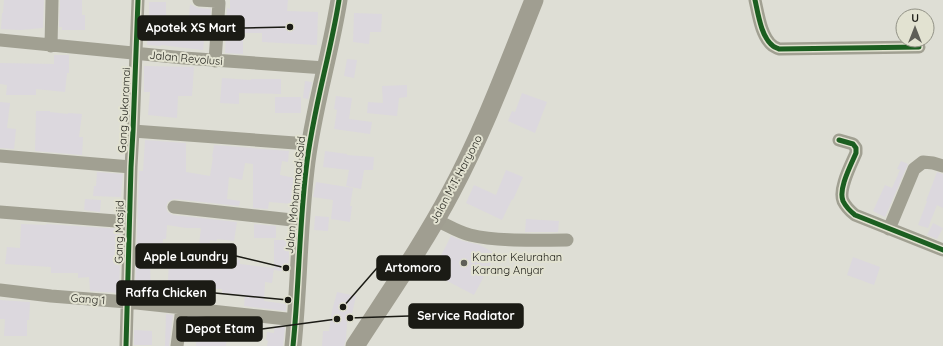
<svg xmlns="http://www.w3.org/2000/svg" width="943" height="346" font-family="Quicksand,sans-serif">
  <rect width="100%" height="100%" fill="#deded5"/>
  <!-- building -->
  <path fill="#dcd8de" d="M4,0H44L43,28L20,30L1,29L2,13H3Z
    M60,0H82V15H85V30H62V27H59Z
    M230,0H288L287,11L318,12L317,45L262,42V33H243V54L225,53L227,8L230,9Z
    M149,2H166V23L188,26L190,4L198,8L211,9L210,22L206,21L203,50L161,45V46L147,45L148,27H149Z
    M354,13L382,14L381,32H370L369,44L353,42Z
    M54,55H69V73H67L65,92L36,89V95H6L7,85L0,84V63L54,64Z
    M347,59L357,60L354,78L344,76Z
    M144,66L194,67L192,96H178L177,118L148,115L150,92H144Z
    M222,78L251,80V79H281V94L239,93V104L220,103Z
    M305,81L312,82L308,99L303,98Z
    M407,85V97L399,98L397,116L367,113L368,102L383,103L382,86Z
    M522,93L547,102L535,133L508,121L512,111L515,112Z
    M336,96L352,98L349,119L372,122L370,134L334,129L337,110L334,109Z
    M275,97H301V113H275Z
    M0,102L10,103L7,128L16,129L14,149L0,148Z
    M36,111H50V112L68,114V113L82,114L79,137H83L82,155L35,151Z
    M145,140L186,143V172L210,176L213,157H212L214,145L289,151L288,162L282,161L280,175L295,178L293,204L269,202L268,209L253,208V164L245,163L242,180L229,177L227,199L240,201L239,206L175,199L171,200L168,202L166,207L167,211L169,213L173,215L237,222L234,241L217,239V241L210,240V257L240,260V264L274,268L272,283L265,282L264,301L286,304V311L244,306L245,295L222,293V289L186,288L185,300L167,298L169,261L190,263L191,253H198L201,228H186L167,225L166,239H163L162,257H150L151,297L138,295V293H135L139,172V171H143Z
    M325,151L347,154V155L374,157L373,170H364L361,189L346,186L349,170L323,167Z
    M901,161L908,164L885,217L873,211L885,185L892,188L900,170L897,169Z
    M506,170L523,177L513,200L512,199L502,220L466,203L474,185L496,195Z
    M97,172L123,174L121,197L93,196L94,186H96Z
    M937,172L943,174V208L937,205L928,228L918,225L927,201H926Z
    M316,182L353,188L350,206H352L350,222L331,219L333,200L313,197Z
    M85,199L101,200L100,212L84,210Z
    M315,216L329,217L328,231L314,230Z
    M526,219L559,221L558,232H525Z
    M933,223L943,228L937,239L927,235Z
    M21,224L46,225V224L121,229L119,293L90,291L89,277L78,278V273H51V267L5,264L7,247L20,248Z
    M254,224L276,226V238H254Z
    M451,236L463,241L480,245L496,254L474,295L432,273Z
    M274,240H290L288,272L274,270Z
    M853,257L880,267L874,285L847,275Z
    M337,292L356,296L350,323L347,322L346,339L344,346H322L323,331H329L332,311Z
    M0,300L30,302L29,320H27V336H4L5,319H0Z
    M166,314L173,315L169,346H165Z
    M197,321L242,323V322L257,324L255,337L227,334L226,346H196Z
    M275,326L285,327L283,346H267L268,341L266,340L267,332L274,333Z
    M134,330L152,331V345H134Z"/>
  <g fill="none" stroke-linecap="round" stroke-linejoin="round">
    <!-- minor -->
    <path stroke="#a1a092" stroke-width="13" d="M199,0L216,1L219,3L215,61
      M755,0C758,13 761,37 773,46C774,47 777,48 779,49L919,47
      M0,40L184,58L325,68
      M51,46L52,0
      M133,131L309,144
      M839,140L853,144L856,148V153C851,165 838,189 843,201C846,207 850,211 855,215L943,250
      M0,156L131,167
      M174,207L301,221
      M0,212L129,222
      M436,220C447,225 458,232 470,235C499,242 537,240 567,240
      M889,229L914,169L923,162L933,163L943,166
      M0,290L51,296L127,302L296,320
      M126,346L131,167L133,131L138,0
      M177,346L182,308"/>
    <!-- tertiary -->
    <path stroke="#a1a092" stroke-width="17" d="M293,346C299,288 299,229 306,170C312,113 330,57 339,0"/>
    <!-- secondary -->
    <path stroke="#a09e91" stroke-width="19" d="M355,346C388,295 423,245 451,192C484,130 508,65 534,0"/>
    <defs>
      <path id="cycleway" d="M755,0C758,13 761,37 773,46C774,47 777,48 779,49L919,47
        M839,140L853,144L856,148V153C851,165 838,189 843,201C846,207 850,211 855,215L943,250
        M126,346L131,167L133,131L138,0
        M293,346C299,288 299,229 306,170C312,113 330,57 339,0"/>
    </defs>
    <!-- cycleway casing -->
    <use href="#cycleway" stroke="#e2e2d1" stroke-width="8"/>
    <!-- cycleway -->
    <use href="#cycleway" stroke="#1b5e20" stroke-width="5"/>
  </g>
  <!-- markers -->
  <circle fill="#5f5f58" stroke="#e2e2d1" stroke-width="1.5" cx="464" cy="263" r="4"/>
  <g text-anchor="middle" stroke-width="4" stroke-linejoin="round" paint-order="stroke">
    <!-- street labels -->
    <g font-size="11" fill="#1b1b15" stroke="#e2e2d1">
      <text transform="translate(186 58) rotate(5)" y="4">Jalan Revolusi</text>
      <text transform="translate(124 110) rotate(-87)" y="4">Gang Sukaramai</text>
      <text transform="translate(456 179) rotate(-62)" y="4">Jalan M.T. Haryono</text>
      <text transform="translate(295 195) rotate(-84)" y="4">Jalan Mohammad Said</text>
      <text transform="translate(119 232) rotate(-89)" y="4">Gang Masjid</text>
      <text transform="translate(88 299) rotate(4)" y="4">Gang 1</text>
    </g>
    <!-- poi labels -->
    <g font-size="11" fill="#1b1b15" stroke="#e2e2d1" text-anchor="start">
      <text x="472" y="261">Kantor Kelurahan<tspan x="472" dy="13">Karang Anyar</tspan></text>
    </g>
  </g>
  <!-- callouts -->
  <path fill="none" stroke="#1b1b15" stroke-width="1.5" d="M290 27L244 28M286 268L236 256M343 307L377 268M288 300L215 293M350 318L409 316M337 319L262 329"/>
  <g fill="#1b1b15" stroke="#e2e2d1" stroke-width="1.5">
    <circle cx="290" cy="27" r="4"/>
    <circle cx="286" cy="268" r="4"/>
    <circle cx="343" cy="307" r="4"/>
    <circle cx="288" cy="300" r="4"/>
    <circle cx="350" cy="318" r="4"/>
    <circle cx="337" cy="319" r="4"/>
  </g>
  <g fill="#1b1b15" stroke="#1b1b15" stroke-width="1.5">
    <rect x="138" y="16" width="106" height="24" rx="4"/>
    <rect x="136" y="244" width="100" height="24" rx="4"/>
    <rect x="377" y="256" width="73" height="24" rx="4"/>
    <rect x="117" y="281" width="98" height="24" rx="4"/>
    <rect x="409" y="304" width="114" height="24" rx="4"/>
    <rect x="177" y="317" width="85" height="24" rx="4"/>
  </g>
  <g font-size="12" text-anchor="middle" font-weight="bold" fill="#fff">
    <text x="191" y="32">Apotek XS Mart</text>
    <text x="186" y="261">Apple Laundry</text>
    <text x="413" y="272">Artomoro</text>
    <text x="166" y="297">Raffa Chicken</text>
    <text x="466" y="320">Service Radiator</text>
    <text x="220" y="333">Depot Etam</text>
  </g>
  <!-- north arrow -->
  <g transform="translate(915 28)"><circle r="19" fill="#e2e2d1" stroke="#929286"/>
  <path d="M0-3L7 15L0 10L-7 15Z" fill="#5f5f58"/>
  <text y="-6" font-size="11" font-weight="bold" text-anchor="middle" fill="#1b1b15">U</text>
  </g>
</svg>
